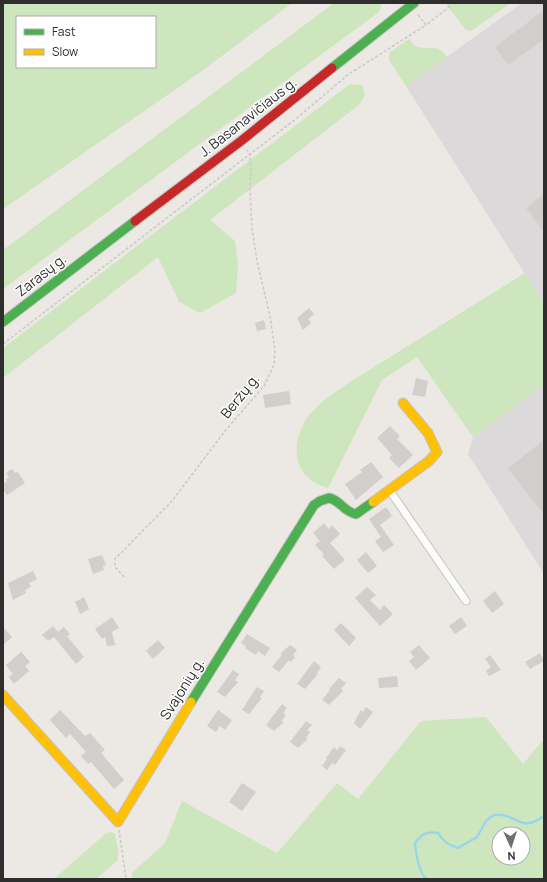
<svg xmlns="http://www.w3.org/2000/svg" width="547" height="882" font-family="Manrope,sans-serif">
  <rect width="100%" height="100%" fill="#ece8e4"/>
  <!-- industrial -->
  <path fill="#dcd9db" d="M522,3H544V304L406,86Z
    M544,384V574L468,454L473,437Z"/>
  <!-- green -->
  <path fill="#cee6be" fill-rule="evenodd" d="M3,3H292L202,71L3,209ZM17,17H155V67H17Z
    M334,3H382L379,12L3,289V250Z
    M445,3H511L471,31L466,30Z
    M409,39L415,46C429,52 436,41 447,57L406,86L389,60V53Z
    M350,84L362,85L365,94L360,104L210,220L235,241L238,264L236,293L200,313L179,302L158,257L3,378V348Z
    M525,273L544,304V384L473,437L417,357L382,380L328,488C322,486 315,484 311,480C289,464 295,431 311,413C322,400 337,391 350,382Z
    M486,717L523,764L544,739V879H132V873L165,843L182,801L277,853L337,783L358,799L421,721ZM499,834H523V858H499Z
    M112,832L115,834L118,849V860L96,879H54L106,833Z"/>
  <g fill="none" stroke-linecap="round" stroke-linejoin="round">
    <!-- stream -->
    <path stroke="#99d6ec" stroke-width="2.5" d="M427,879C418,873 416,854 415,843C422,834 426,831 438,833C443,841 448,845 458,848L477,837L486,821L494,815C519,813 519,834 544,816"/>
  </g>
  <!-- building -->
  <path fill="#d1cecb" d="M544,10V39L508,65L495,47Z
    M544,194V232L526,208Z
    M309,308L314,314L308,319L311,323L303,330L297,318Z
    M264,320L266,329L257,331L255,323Z
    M416,378L428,381L425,397L412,395Z
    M289,391L291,404L265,408L263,395Z
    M390,426L400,436L397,439L413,455L399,468L389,458L392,455L377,438Z
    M544,440V515L508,468Z
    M371,462L383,477L356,500L345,484L362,472L360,470Z
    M12,469L15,473L18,472L25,483L7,495L3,490V484L7,481L6,479L9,477L6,473Z
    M386,507L392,516L380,525L394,545L383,552L375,541L381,537L369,519Z
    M324,523L329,529L332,525L340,534L330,543L345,560L334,569L322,556L324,554L315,545L320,541L313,533Z
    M366,552L377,566L368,573L357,560Z
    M102,555L106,565L103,566L104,570L93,574L88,559Z
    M33,571L37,579L29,583L31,587L25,590L26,593L13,600L8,583Z
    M367,587L376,595L370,600L380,610L384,605L393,614L380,626L355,598Z
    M495,591L504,604L492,613L483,601Z
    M84,597L89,609L80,614L75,602Z
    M112,617L119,628L112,632L115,645L107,646L105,637L102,639L95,629Z
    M461,617L467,626L455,634L449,626Z
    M341,623L356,638L349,646L334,630Z
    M53,626L58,632L64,627L70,634L67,636L84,657L76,664L54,637L48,641L42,635Z
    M3,627L12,637L3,645Z
    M247,634L270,648L265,656L258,651L256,655L245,648L246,646L241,643Z
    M158,640L165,648L153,659L146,651Z
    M290,645L297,650L293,655L295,657L291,662L289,660L279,672L272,667L282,655L280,654Z
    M419,645L430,658L416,670L409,661L414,657L410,652Z
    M21,652L30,662L25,666L29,671L14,684L9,677L13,674L6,665Z
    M540,653L544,661L530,669L525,662Z
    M490,655L501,670L489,676L486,671L491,667L485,659Z
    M314,661L321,667L317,673L318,674L305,689L297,684Z
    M233,670L239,674L235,680L238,682L225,697L217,692Z
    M397,676L398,687L379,688L378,678Z
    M339,678L346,683L341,689L343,691L329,705L322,700L330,690L329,689Z
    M257,687L264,691L260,697L262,698L249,714L242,710Z
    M282,704L287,708L283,713L286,715L282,721L284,722L274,731L266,725Z
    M366,707L373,712L360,729L354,723L361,710L363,712Z
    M60,710L85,736L90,733L105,750L101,753L124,780L114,789L91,762L88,764L81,756L86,752L70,734L66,738L50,720Z
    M218,710L232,720L225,730L220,726L216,732L207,726Z
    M306,721L312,725L307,730L310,732L306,738L308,739L298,748L290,742Z
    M340,746L346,750L335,765L332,763L327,770L322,766L327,759L326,758L334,747L337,750Z
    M242,783L256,792L242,811L229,802Z"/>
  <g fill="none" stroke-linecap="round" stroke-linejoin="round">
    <defs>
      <path id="street" d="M390,491L466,601"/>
      <path id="fast" d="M332,68L414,3
        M3,322L135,221
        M191,702L314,505L320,501L329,498C340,500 344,512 356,514L373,502"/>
      <path id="slow" d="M373,502L429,461L437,452L428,433L403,403
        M3,695L118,822L191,702"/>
      <path id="jam" d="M135,221L241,141L332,68"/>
    </defs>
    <!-- street casing -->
    <use href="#street" stroke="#c5c4c5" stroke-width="9"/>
    <!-- fast casing -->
    <use href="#fast" stroke="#c5c4c5" stroke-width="11"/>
    <!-- slow casing -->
    <use href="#slow" stroke="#c5c4c5" stroke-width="11"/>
    <!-- jam casing -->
    <use href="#jam" stroke="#c5c4c5" stroke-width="11"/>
    <!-- path -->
    <path stroke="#c9c9c8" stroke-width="1.5" stroke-dasharray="3 2" stroke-linecap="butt" d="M418,15L426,25L449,7L450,3
      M3,344L297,118L349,74L426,25
      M124,577L115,567V559L172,501L225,431L264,386L274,365L275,351L270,316L257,261L252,228L250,190L251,170L250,154L247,150
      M119,830L126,879"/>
    <!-- street -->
    <use href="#street" stroke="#fcfcfb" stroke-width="7"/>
    <!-- fast -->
    <use href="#fast" stroke="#4caf50" stroke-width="9"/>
    <!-- slow -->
    <use href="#slow" stroke="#ffc107" stroke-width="9"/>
    <!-- jam -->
    <use href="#jam" stroke="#c62828" stroke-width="9"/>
  </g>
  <g text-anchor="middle" stroke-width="3" stroke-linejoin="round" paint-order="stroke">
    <!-- street labels -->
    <g font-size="14" fill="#2e2e2e" stroke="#fff">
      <text transform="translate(248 117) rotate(-38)" y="5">J. Basanavičiaus g.</text>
      <text transform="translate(41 275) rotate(-38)" y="5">Zarasų g.</text>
      <text transform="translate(240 396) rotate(-51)" y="5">Beržų g.</text>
      <text transform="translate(182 689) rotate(-58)" y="5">Svajonių g.</text>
    </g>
  </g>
  <!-- border -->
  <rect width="547" height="882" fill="none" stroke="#2e2e2e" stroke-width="8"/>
  <!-- legend -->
  <rect x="16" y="16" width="140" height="52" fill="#ffffff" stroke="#ababab"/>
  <rect x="24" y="29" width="20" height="6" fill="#4caf50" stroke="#ababab"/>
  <text x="52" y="36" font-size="12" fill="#2e2e2e">Fast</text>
  <rect x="24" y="49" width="20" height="6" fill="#ffc107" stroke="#ababab"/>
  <text x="52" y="56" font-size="12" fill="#2e2e2e">Slow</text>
  <!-- north arrow -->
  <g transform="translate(511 846) rotate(177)"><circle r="19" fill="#ffffff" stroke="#ababab"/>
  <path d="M0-3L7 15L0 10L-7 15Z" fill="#706f6e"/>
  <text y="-6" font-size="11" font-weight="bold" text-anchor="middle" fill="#2e2e2e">N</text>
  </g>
</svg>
